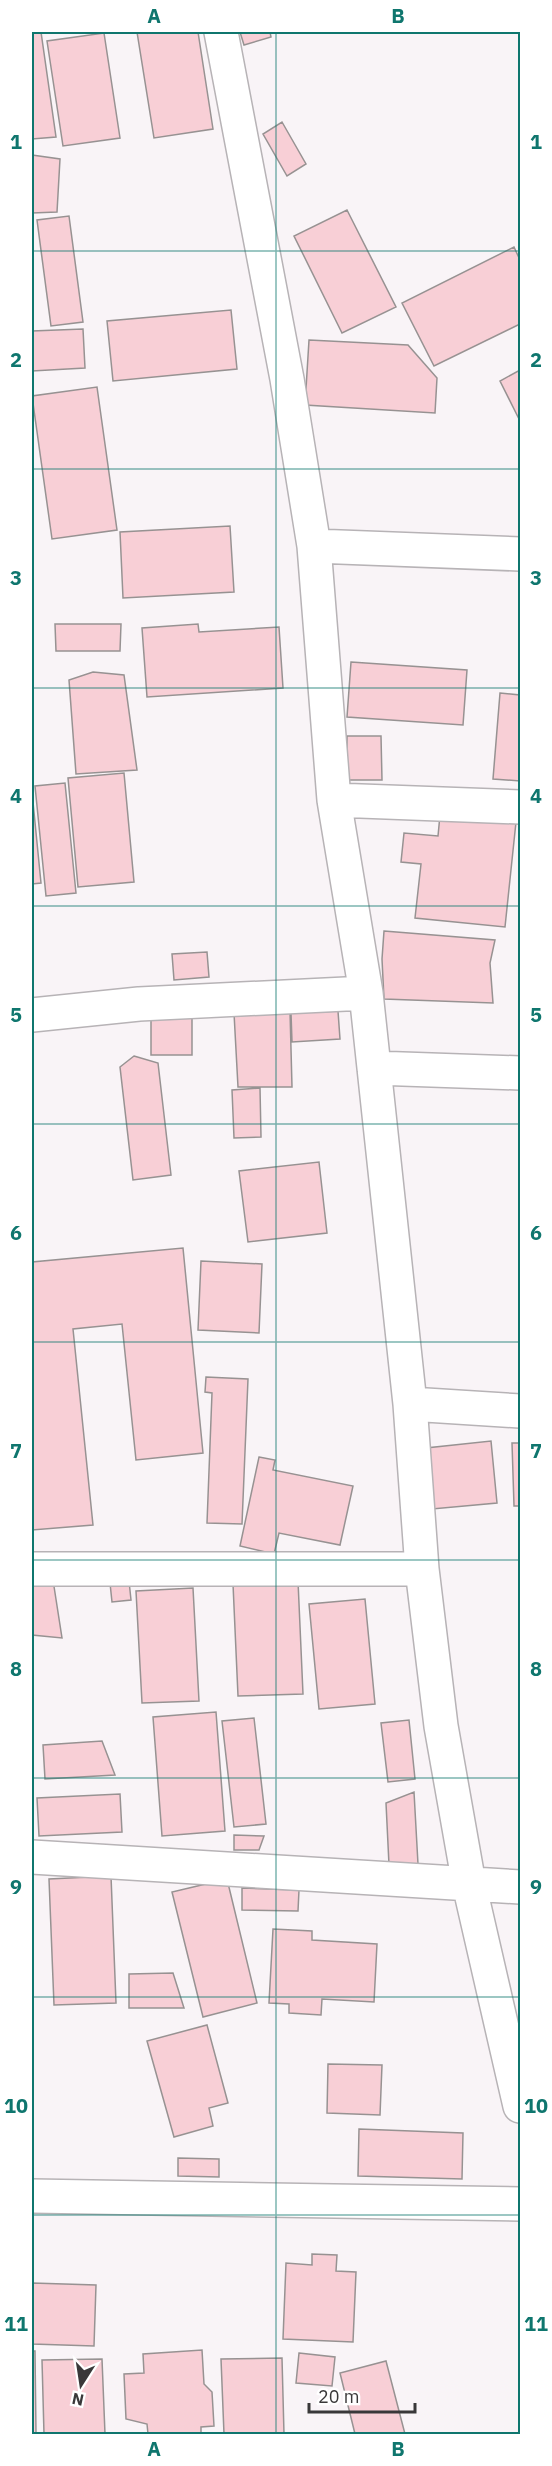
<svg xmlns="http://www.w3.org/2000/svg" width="552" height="2466" font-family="'IBM Plex Sans',sans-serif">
  <rect width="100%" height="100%" fill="#f9f4f7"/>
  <!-- building -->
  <path fill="#f8cfd6" stroke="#979292" stroke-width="1.5" d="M32,32H41L56,137L32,139Z
    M137,32H198L213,129L154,138Z
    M240,32H270L271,37L244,45Z
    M104,33L120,138L63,146L47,41Z
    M282,122L306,164L287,176L263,134Z
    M32,155L60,159L57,212L32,213Z
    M347,210L396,307L342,333L294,236Z
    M69,216L83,322L51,326L37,220Z
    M514,247L520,260V324L434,366L402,303Z
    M231,310L237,369L113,381L107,321Z
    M83,329L85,368L32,371V331Z
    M309,340L408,345L437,378L435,413L305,405Z
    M520,370V421L500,381Z
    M97,387L117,530L52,539L32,396Z
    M230,526L234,592L123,598L120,532Z
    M55,624H121L120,651H56Z
    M198,624L199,632L279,627L283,688L147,697L142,628Z
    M351,662L467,670L463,725L347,717Z
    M93,672L124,675L137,770L76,774L69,680Z
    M500,693L520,695V781L493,779Z
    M347,736H381L382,780H347Z
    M124,773L134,882L78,887L68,778Z
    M65,783L76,893L46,896L35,786Z
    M32,792L41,883L32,884Z
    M440,815L516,822L505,927L415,918L421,864L401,862L404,833L438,836Z
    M384,931L495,940L490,963L493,1003L384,999L382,959Z
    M207,952L209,977L174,980L172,954Z
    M290,1011L292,1087H238L234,1013Z
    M338,1011L340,1039L292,1042L291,1013Z
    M151,1013H192V1055H151Z
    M134,1056L158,1063L171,1175L133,1180L120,1067Z
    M260,1088L261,1137L234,1138L232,1090Z
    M319,1162L327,1233L248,1242L239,1171Z
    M183,1248L203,1453L136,1460L122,1324L73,1329L93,1525L32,1530V1262Z
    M201,1261L262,1264L259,1333L198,1330Z
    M206,1377L248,1379L242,1524L207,1523L212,1393L205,1392Z
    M491,1441L497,1503L432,1509L426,1448Z
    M512,1443H520V1506H514Z
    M259,1457L275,1460L273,1470L353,1486L340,1545L279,1533L274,1554L240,1546Z
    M53,1580L62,1638L32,1635V1583Z
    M129,1581L131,1600L112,1602L110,1583Z
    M298,1581L303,1694L238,1696L233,1584Z
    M193,1588L199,1701L142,1703L136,1591Z
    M365,1599L375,1704L319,1709L309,1604Z
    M216,1712L225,1831L162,1836L153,1717Z
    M254,1718L266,1824L234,1827L222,1721Z
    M409,1720L415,1779L388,1782L381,1723Z
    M102,1741L115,1775L45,1779L43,1745Z
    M414,1792L418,1864L389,1865L386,1803Z
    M120,1794L122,1832L39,1836L37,1798Z
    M234,1835L264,1836L259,1850H234Z
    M111,1876L116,2003L54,2005L49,1879Z
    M227,1879L257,2003L203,2017L172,1892Z
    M242,1888L299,1890L298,1911L242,1910Z
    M273,1929L312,1931V1940L377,1944L374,2002L322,1999L321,2015L289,2013V2004L269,2003Z
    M173,1973L184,2008H129V1974Z
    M207,2025L228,2103L209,2108L213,2126L174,2137L147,2041Z
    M328,2064L382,2065L380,2115L327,2113Z
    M359,2129L463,2133L462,2179L358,2176Z
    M178,2158L219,2159V2177L178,2176Z
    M312,2254L337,2255L336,2271L356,2272L353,2342L283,2339L286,2263L312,2265Z
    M32,2283L96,2285L94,2346L32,2344Z
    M202,2350L204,2384L212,2392L214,2426L201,2427V2434H148L147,2424L126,2419L124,2374L144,2373L143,2354Z
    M32,2351H35L36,2433H32Z
    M299,2353L335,2357L332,2386L296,2383Z
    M282,2358L284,2434H224L221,2359Z
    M102,2359L105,2434H44L42,2360Z
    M386,2361L405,2434H355L340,2373Z"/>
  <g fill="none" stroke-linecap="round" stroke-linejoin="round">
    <defs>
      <path id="minor" d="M221,32L287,379L314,546L334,800L366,993L410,1404L422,1569L441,1726L469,1884L520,2106
        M314,546L520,554
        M334,800L520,807
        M32,1015L139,1004L366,993
        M374,1068L520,1073
        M410,1404L520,1411
        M32,1569H422
        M32,1857L520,1887
        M32,2196L520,2204"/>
    </defs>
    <!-- minor casing -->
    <use href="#minor" stroke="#b7b3b6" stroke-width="36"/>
    <!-- minor -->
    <use href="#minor" stroke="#fff" stroke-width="33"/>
  </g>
  <!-- grid -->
  <path fill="none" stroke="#0f766e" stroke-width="1.5" stroke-opacity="0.55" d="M276,32V2434M32,251H520M32,469H520M32,688H520M32,906H520M32,1124H520M32,1342H520M32,1560H520M32,1778H520M32,1997H520M32,2215H520"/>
  <!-- border -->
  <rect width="552" height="2466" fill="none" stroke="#ffffff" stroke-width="66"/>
  <!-- north arrow -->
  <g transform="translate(81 2385) rotate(192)" stroke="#ffffff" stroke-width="4.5" paint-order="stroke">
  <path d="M0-4.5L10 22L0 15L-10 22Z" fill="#393839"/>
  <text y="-9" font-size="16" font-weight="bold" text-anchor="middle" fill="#393839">N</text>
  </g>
  <!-- scale -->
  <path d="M309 2403v9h106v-9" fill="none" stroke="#393839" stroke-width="3"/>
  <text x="318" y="2403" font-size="18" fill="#393839" stroke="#ffffff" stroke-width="4.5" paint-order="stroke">20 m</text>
  <rect x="33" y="33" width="486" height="2400" fill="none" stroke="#0f766e" stroke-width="2"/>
  <g font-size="20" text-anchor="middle" font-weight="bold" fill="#0f766e">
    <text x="154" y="23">A</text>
    <text x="398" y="23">B</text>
    <text x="16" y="149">1</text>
    <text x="536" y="149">1</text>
    <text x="16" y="367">2</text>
    <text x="536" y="367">2</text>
    <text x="16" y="585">3</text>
    <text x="536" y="585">3</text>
    <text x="16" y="803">4</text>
    <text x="536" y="803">4</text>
    <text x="16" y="1022">5</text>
    <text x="536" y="1022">5</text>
    <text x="16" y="1240">6</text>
    <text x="536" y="1240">6</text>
    <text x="16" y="1458">7</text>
    <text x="536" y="1458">7</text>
    <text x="16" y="1676">8</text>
    <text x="536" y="1676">8</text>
    <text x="16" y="1894">9</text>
    <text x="536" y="1894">9</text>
    <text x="16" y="2113">10</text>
    <text x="536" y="2113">10</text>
    <text x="16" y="2331">11</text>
    <text x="536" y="2331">11</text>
    <text x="154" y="2456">A</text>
    <text x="398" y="2456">B</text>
  </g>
</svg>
